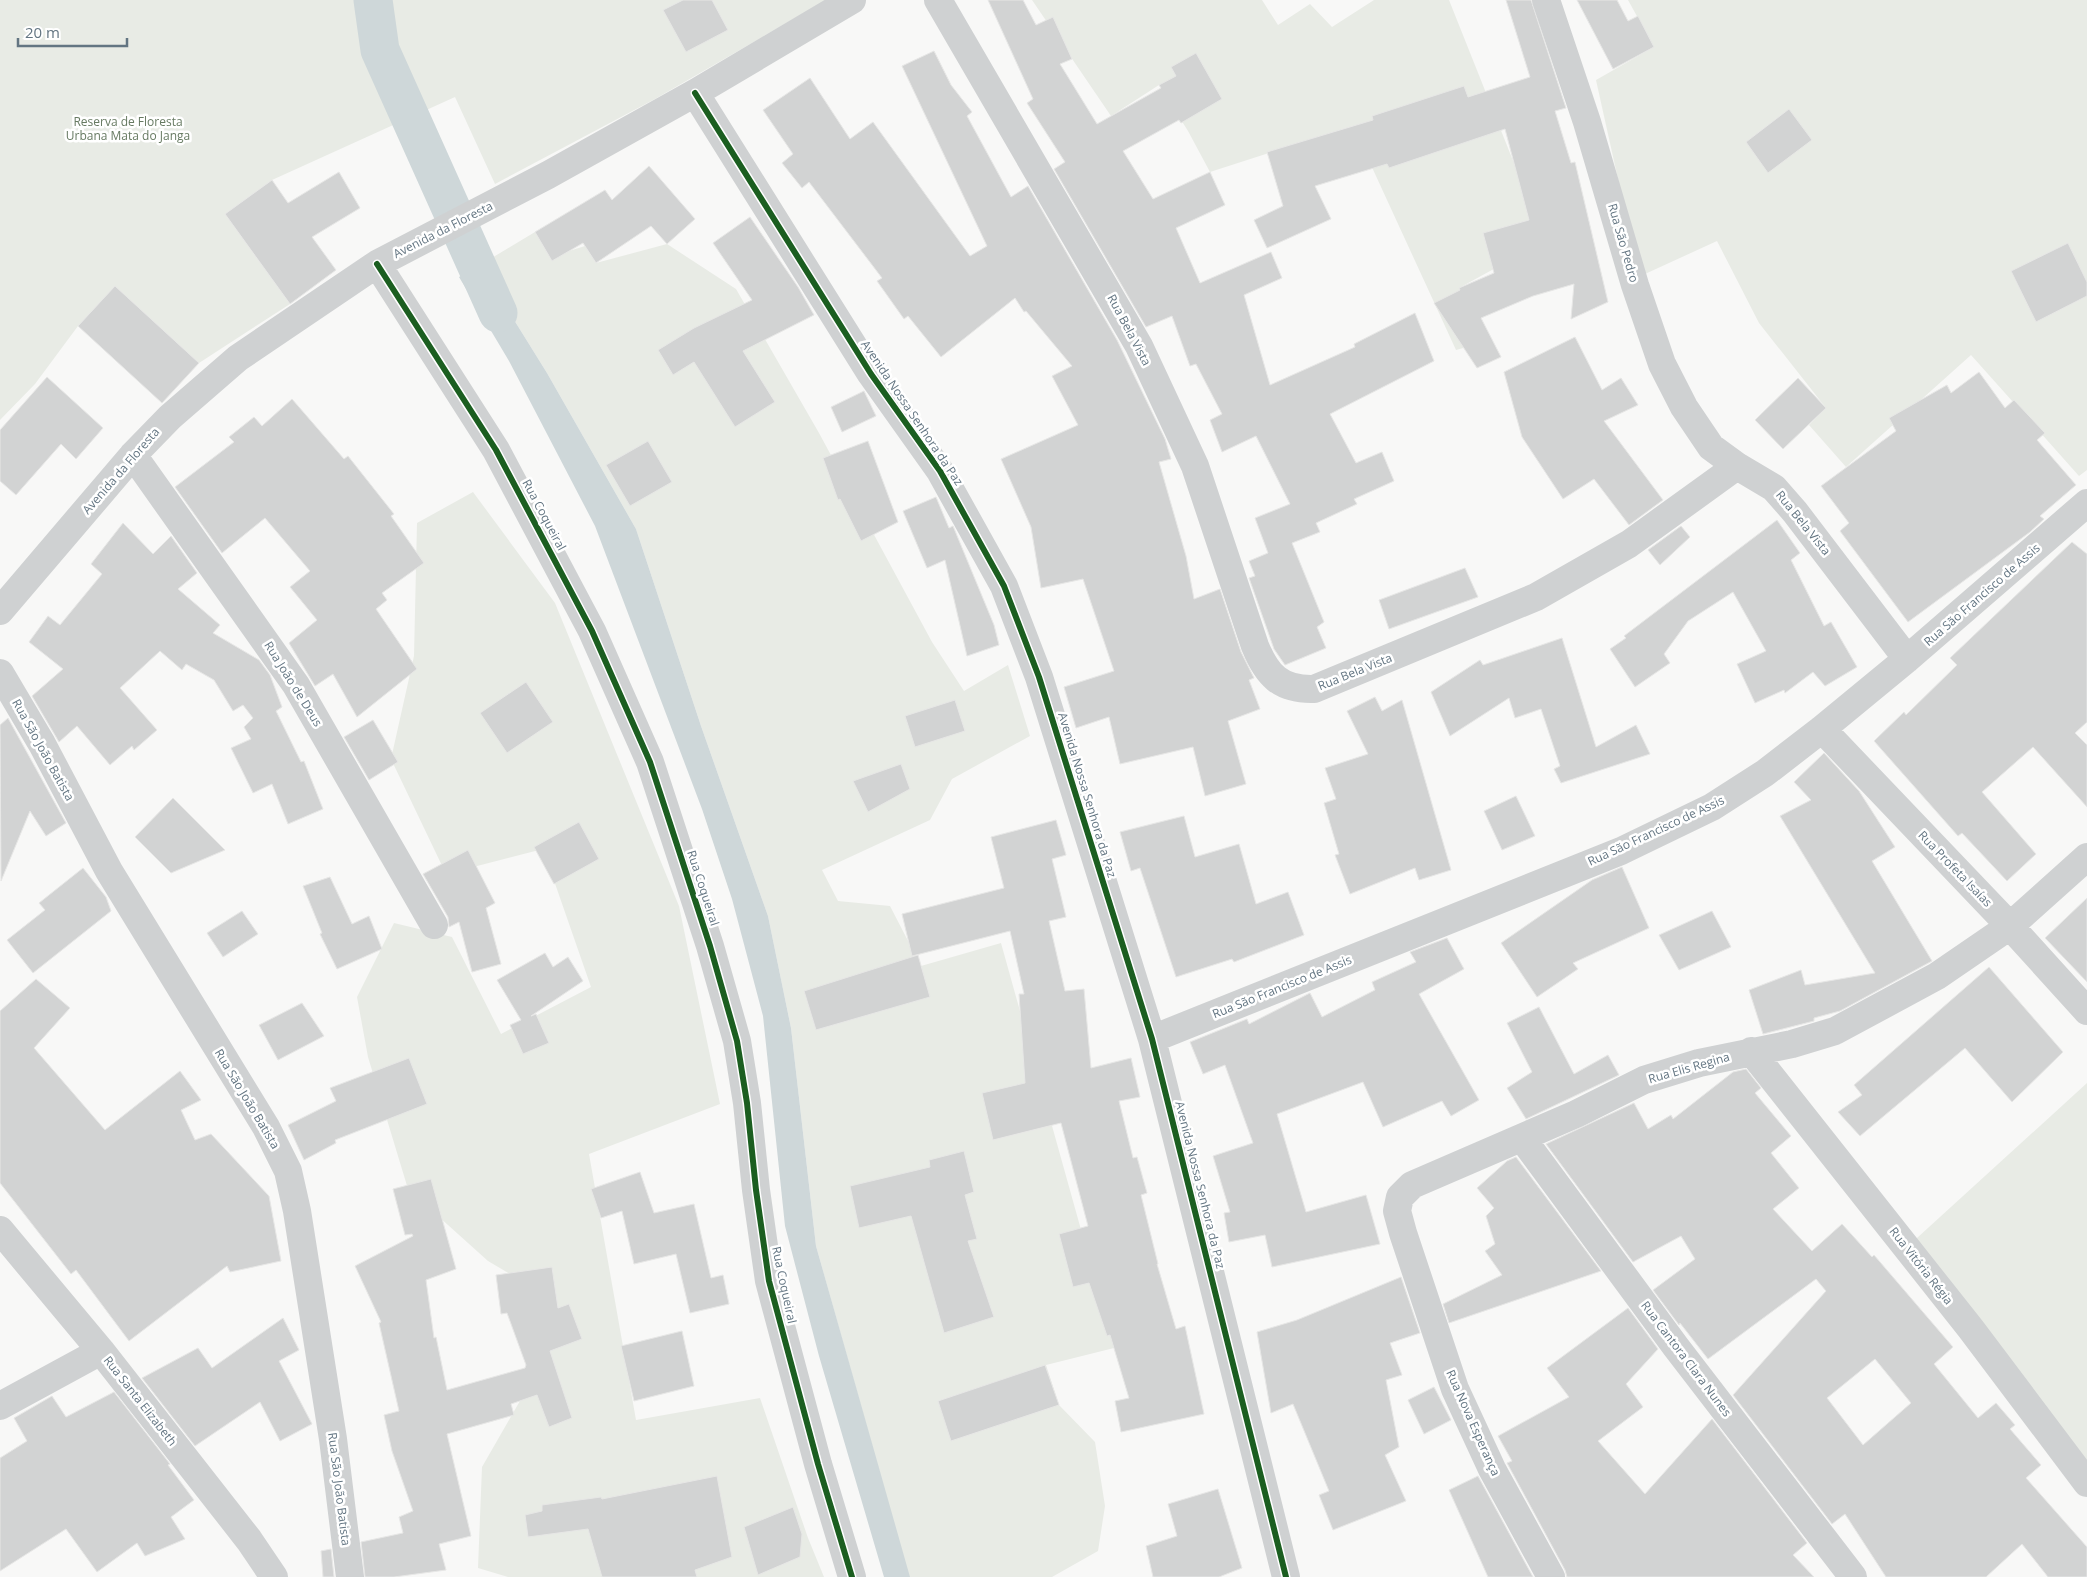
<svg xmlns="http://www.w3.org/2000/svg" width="2087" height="1577" font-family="'Open Sans',sans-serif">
  <rect width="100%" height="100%" fill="#f8f8f7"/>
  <!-- green -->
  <path fill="#e8ebe5" d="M0,0H826L655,99L495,184L455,97L272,180L225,214L290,304L199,363L115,286L78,326L35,384L0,420Z
    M1032,0H1262L1278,25L1310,4L1332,27L1374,0H1449L1545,241L1459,288L1492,340L1456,350L1353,126L1210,172L1188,131L1159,85L1111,116Z
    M1628,0H2087V470L2079,476L1971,355L1846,467L1809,425L1826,408L1759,323L1717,241L1645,274L1624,206L1596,80L1654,47Z
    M535,232L550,257L585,246L596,263L667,244L736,289L819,433L932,642L964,691L1008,665L1030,736L952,779L930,820L822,870L838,901L890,906L921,966L1001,943L1114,1348L1046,1365L1059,1405L1095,1442L1105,1506L1098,1551L1052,1577H909L816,1246L791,1028L768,916L701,726L636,529L547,373L480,265Z
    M473,492L555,603L679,906L720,1104L589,1154L636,1420L760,1398L808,1538L824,1577H508L478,1568L482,1467L548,1352L549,1297L488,1261L408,1189L368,1057L357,997L394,923L452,937L501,1034L591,987L543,849L446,874L391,759L414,656L417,523Z
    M2087,1083V1486L1906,1248Z"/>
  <!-- water -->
  <path fill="#ced7d9" d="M480,265L547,373L636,529L701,726L768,916L791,1028L816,1246L910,1577H884L819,1356L785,1226L763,1016L732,899L702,809L595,526L509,361L459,277Z"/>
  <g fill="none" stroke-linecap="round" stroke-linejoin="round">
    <!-- canal -->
    <path stroke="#ced7d9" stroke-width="39" d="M373,0L380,50L498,313"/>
  </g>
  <!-- building -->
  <path fill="#d2d3d3" stroke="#e7e7e6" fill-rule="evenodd" d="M683,0H712L728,30L686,52L663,10Z
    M988,0H1023L1036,25L1053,17L1072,59L1060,64L1097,124L1161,88L1159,85L1176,76L1171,67L1196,53L1222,99L1181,123L1179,120L1123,151L1153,199L1210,172L1225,205L1176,228L1200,283L1271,252L1282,278L1244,295L1270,385L1355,347L1354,344L1415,313L1434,361L1330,414L1356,463L1382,452L1394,481L1354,499L1357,504L1316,523L1320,532L1292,543L1324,622L1317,627L1326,648L1285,665L1274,649L1249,578L1255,576L1249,561L1268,553L1255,518L1290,504L1256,436L1222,452L1210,420L1222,414L1196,364L1190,366L1172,316L1146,327L1054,169L1065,162L1027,103L1033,99Z
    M1506,0H1531L1566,108L1555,111L1571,163L1575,162L1608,302L1571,319L1574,284L1533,296L1481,318L1501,357L1477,368L1434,303L1460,290L1459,288L1494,273L1483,233L1529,220L1505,129L1389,168L1387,164L1315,186L1331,219L1267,248L1254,220L1283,206L1267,152L1373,120L1372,116L1464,86L1468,97L1530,77Z
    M1577,0H1617L1628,21L1638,16L1654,47L1613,69Z
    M934,51L951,85L972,112L967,116L1011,197L1028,186L1117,340L1165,439L1171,459L1159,462L1186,556L1194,599L1220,589L1241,652L1254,678L1249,680L1260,709L1228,721L1246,784L1205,796L1193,747L1120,764L1109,717L1076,728L1064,687L1114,671L1083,579L1041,588L1031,527L1001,459L1078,425L1052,376L1072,366L1026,311L1024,312L1015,298L941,357L908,316L904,319L877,281L882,278L809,182L802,188L782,163L793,154L763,110L810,78L850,139L873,122L970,256L987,246L902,66Z
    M1789,109L1812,140L1768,173L1746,142Z
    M649,166L695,219L667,244L651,226L596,263L583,243L552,261L535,232L605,190L612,200Z
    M339,172L360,208L312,237L336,270L290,304L225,214L272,180L288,203Z
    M750,217L798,287L814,315L743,351L775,402L735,427L694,362L673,375L658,350L694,328L752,300L713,243Z
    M2068,243L2087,282V296L2036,322L2011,271Z
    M115,286L199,363L162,403L78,326Z
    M1575,337L1602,390L1621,378L1638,405L1604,421L1663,500L1629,525L1594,479L1563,499L1522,437L1504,372Z
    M1979,372L2005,408L2014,400L2045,433L2037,440L2076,485L2040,516L2044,519L2030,532L1908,622L1840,531L1849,523L1821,486L1896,431L1889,418L1947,385L1951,393Z
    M47,377L103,428L76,459L61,444L16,495L0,481V430Z
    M1798,378L1826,408L1783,449L1755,420Z
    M864,391L876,416L842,432L831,407Z
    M292,399L344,459L348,456L394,514L391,516L424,563L382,593L387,600L376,609L417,669L357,717L333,674L315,686L289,643L317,620L290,587L310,571L265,518L222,553L175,487L234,442L229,437L254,417L262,426Z
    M648,441L672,482L630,506L606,465Z
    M868,441L898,522L861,541L840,499L838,500L823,458Z
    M936,497L949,528L953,526L994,625L999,645L967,656L945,560L927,568L903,511Z
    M1777,520L1800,553L1791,560L1824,626L1831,622L1857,667L1825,686L1813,672L1785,693L1784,690L1755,703L1737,664L1766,651L1733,592L1688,621L1664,654L1670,663L1635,687L1610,649L1626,638L1624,636Z
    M123,523L153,554L171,536L197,573L178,589L220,625L213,633L259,660L270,675L282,707L276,711L301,762L304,761L323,809L288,824L272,784L253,793L231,748L251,739L244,727L253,718L243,705L233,711L214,680L186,664L182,670L160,651L120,688L157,730L134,750L132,746L110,765L77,726L59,742L32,696L63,669L29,642L48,616L60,625L102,574L91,564Z
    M1681,526L1690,537L1660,565L1648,550Z
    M2072,542L2087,554V722L2075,733L2087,745V807L2033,747L1982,792L2036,854L2007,881L1962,833L1958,836L1874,741L1904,712L1906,715L1957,665L1950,658Z
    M1465,568L1478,597L1389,629L1379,600Z
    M1562,638L1596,747L1636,725L1650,754L1561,783L1554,769L1560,766L1541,709L1515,718L1509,698L1450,736L1431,692L1480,660L1483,665Z
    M526,682L553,722L507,753L480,713Z
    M1375,697L1382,711L1402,700L1451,870L1419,880L1415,868L1350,894L1335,855L1339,854L1324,803L1336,799L1325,768L1368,754L1347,711Z
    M955,700L965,731L915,747L905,716Z
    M8,718L66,823L46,836L30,811L1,881L0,725Z
    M373,720L398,762L369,780L344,737Z
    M1824,753L1859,791L1895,847L1872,861L1932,961L1840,1011L1814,1018V1021L1763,1034L1749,990L1801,970L1805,985L1875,973L1780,816L1811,800L1794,782Z
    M901,764L910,789L868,812L853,781Z
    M1516,796L1535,836L1502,850L1484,811Z
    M173,798L225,850L171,873L135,837Z
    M1184,816L1195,857L1239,844L1256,904L1288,892L1304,935L1234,962L1232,959L1176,977L1140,868L1131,871L1120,832Z
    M1056,820L1066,855L1052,859L1066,917L1049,921L1065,991L1084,989L1091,1068L1131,1058L1140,1097L1119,1101L1133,1158L1137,1157L1147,1193L1141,1195L1158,1264H1157L1176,1329L1185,1326L1204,1414L1121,1432L1115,1401L1129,1398L1110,1335L1107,1336L1089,1283L1073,1287L1059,1234L1088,1226L1061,1123L993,1140L982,1093L1025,1083L1019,994H1024L1010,931L912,956L902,914L1004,888L991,837Z
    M579,822L599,859L554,884L534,847Z
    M468,850L495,903L486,908L501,964L472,972L459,922L449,927L448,917L423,874Z
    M1622,867L1649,928L1573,963L1578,969L1537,997L1501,943L1592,880Z
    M83,868L106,897L111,911L33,973L7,940L45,910L39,903Z
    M330,877L352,924L369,916L382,949L337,969L320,934L322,933L303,886Z
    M2087,898V982L2045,938Z
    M242,911L258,934L223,957L207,933Z
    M1712,911L1731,947L1679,970L1659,935Z
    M1447,938L1464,969L1419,994L1479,1100L1451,1116L1442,1101L1383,1127L1363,1082L1277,1114L1306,1212L1366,1195L1380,1244L1272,1267L1265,1235L1229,1242L1224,1213L1230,1212L1213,1156L1253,1143L1225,1065L1203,1074L1190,1042L1247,1019L1249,1024L1310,993L1322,1017L1375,990L1372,982L1416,962L1410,952Z
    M545,953L553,967L568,957L583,981L531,1016L536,1014L549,1043L523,1054L510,1025L521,1020L497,980Z
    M918,955L930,997L816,1030L804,991Z
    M1989,967L2063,1052L2012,1102L1965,1048L1860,1136L1838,1112L1862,1095L1854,1085Z
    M36,979L70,1008L34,1048L105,1130L180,1071L201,1100L181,1110L195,1140L211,1134L269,1196L281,1261L230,1272L227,1266L129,1341L76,1270L71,1274L0,1183V1011Z
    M302,1003L324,1036L278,1060L259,1025Z
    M1539,1007L1574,1074L1608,1055L1619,1075L1526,1119L1507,1088L1532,1072L1507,1023Z
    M409,1058L427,1104L335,1140L336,1143L304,1160L288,1125L336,1101L330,1088Z
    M1746,1069L1761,1088L1755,1093L1791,1136L1771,1153L1799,1188L1773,1209L1812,1251L1842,1224L1872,1257L1874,1255L1953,1347L1934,1364L1978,1418L1996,1403L2015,1425L2010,1429L2041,1465L2026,1478L2087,1547V1577H2048L2022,1544L1986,1577H1886L1845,1514L1832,1524L1733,1395L1826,1291L1816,1279L1708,1359L1680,1323L1679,1325L1653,1290L1695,1259L1681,1236L1633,1262L1546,1144L1634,1103L1648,1129L1671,1115L1673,1119L1733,1072ZM1875,1359L1911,1403L1863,1445L1827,1398Z
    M964,1151L974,1192L965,1195L977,1239L968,1241L994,1317L944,1333L911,1216L859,1228L850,1186L930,1167L929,1160Z
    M1516,1157L1601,1271L1449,1323L1443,1304L1502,1275L1485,1251L1495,1244L1486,1216L1494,1208L1477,1188L1507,1161Z
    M640,1172L654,1213L694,1204L711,1278L723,1275L729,1304L690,1313L676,1254L634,1264L622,1211L601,1218L591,1189Z
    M431,1179L456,1269L426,1280L434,1338L436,1337L447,1390L525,1368L526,1365L507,1313L501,1314L496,1275L552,1267L558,1308L569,1304L582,1339L550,1351L572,1418L549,1427L537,1395L511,1404L514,1415L447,1434L471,1536L439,1544L446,1570L394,1577H365L361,1542L403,1533L399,1517L413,1511L392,1451L384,1415L399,1411L379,1323L381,1322L355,1266L413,1236L412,1234L405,1235L393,1189Z
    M1401,1277L1420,1333L1390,1343L1402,1375L1386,1380L1399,1447L1385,1455L1406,1501L1333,1530L1319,1495L1329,1491L1293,1404L1271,1413L1257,1332L1297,1320Z
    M1628,1308L1658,1349L1626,1384L1643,1407L1598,1441L1645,1494L1712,1419L1807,1543L1793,1555L1814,1577H1567L1565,1570L1507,1463L1512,1461L1498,1436L1569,1397L1547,1368Z
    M283,1318L299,1350L279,1361L312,1424L280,1441L260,1402L195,1446L142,1378L198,1348L212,1368Z
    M682,1331L694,1386L634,1401L621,1346Z
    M1045,1365L1059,1405L951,1441L938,1401Z
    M1434,1387L1451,1420L1424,1434L1408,1400Z
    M114,1392L170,1464L168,1465L194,1500L171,1517L185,1539L145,1556L137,1543L97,1572L66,1529L0,1571V1458L27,1441L14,1418L52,1396L66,1417Z
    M717,1476L732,1557L695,1570L697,1577H602L588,1529L528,1537L525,1515L542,1511V1505L601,1497L602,1499Z
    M1478,1476L1533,1577H1488L1449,1490Z
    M1218,1489L1242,1568L1219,1577H1153L1146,1546L1177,1536L1168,1504Z
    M793,1507L802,1534L800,1557L758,1575L744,1527Z
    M331,1549L334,1577H323L321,1551Z"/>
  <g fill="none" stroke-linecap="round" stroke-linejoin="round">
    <!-- minor -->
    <path stroke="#cfd1d2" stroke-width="28" d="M938,0L1139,346L1195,466L1255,646C1267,675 1280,690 1314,689L1536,597L1629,544L1737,466
      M1546,0L1587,122L1635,285L1662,364L1684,407L1711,447L1737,466L1774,488L1795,512L1907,659
      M695,93L871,374L940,471L1004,586L1039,677L1152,1039L1286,1577
      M377,264L496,450L592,631L650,762L710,946L737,1041L747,1103L756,1190L769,1281L818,1464L852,1577
      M133,455L296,685L434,925
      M0,611L133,455L170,417L238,358L377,264L548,175L695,93L852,0
      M0,673L42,744L109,871L266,1127L288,1171L297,1211L333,1439L350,1577
      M1822,729L2010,926L2087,1011
      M1152,1039L1621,851L1712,807L1765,773L1822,729L1907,659L2087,503
      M1751,1051L1971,1329L2087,1483
      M1522,1138L1676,1347L1853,1577
      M0,1230L101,1351L249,1540L274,1577
      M0,1406L101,1351
      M1551,1577L1492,1469L1455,1389L1403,1233L1397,1211L1400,1197L1412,1185L1576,1114L1644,1080L1699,1063L1792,1044L1835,1031L1937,976L2010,926L2087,857"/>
    <defs>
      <path id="cycleway" d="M695,93L871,374L940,471L1004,586L1039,677L1152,1039L1286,1577
        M377,264L496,450L592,631L650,762L710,946L737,1041L747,1103L756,1190L769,1281L818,1464L852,1577"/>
    </defs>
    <!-- cycleway casing -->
    <use href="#cycleway" stroke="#fff" stroke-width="9"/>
    <!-- cycleway -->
    <use href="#cycleway" stroke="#1b5e20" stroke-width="6"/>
  </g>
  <g text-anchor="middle" stroke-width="5" stroke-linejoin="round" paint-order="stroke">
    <!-- park labels -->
    <g font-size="12" fill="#677a62" stroke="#fff">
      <text x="128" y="126">Reserva de Floresta<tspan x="128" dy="14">Urbana Mata do Janga</tspan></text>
    </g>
    <!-- street labels -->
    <g font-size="12" fill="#637582" stroke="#fff">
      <text transform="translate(443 230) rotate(-27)" y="4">Avenida da Floresta</text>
      <text transform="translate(1623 243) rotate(74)" y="4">Rua São Pedro</text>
      <text transform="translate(1129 330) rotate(62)" y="4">Rua Bela Vista</text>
      <text transform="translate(912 413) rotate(56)" y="4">Avenida Nossa Senhora da Paz</text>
      <text transform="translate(121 471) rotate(-49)" y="4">Avenida da Floresta</text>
      <text transform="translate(544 515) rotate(62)" y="4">Rua Coqueiral</text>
      <text transform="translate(1803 523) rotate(51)" y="4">Rua Bela Vista</text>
      <text transform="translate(1982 595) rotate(-41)" y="4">Rua São Francisco de Assis</text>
      <text transform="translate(1355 672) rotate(-22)" y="4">Rua Bela Vista</text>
      <text transform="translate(293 684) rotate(58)" y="4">Rua João de Deus</text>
      <text transform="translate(43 750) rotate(61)" y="4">Rua São João Batista</text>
      <text transform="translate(1087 795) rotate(73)" y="4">Avenida Nossa Senhora da Paz</text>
      <text transform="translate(1656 831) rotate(-25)" y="4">Rua São Francisco de Assis</text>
      <text transform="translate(1955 869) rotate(46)" y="4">Rua Profeta Isaías</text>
      <text transform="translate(703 888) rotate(72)" y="4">Rua Coqueiral</text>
      <text transform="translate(1282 987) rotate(-22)" y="4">Rua São Francisco de Assis</text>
      <text transform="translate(1689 1068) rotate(-16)" y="4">Rua Elis Regina</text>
      <text transform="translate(247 1099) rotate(59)" y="4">Rua São João Batista</text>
      <text transform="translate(1200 1185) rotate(76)" y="4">Avenida Nossa Senhora da Paz</text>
      <text transform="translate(1921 1266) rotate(52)" y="4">Rua Vitória Régia</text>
      <text transform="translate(784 1285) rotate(78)" y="4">Rua Coqueiral</text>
      <text transform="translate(1686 1359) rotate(53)" y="4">Rua Cantora Clara Nunes</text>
      <text transform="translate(140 1401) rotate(52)" y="4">Rua Santa Elizabeth</text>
      <text transform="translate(1473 1423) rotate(66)" y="4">Rua Nova Esperança</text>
      <text transform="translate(339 1489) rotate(83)" y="4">Rua São João Batista</text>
    </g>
  </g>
  <!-- scale -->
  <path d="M18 38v8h109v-8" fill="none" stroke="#637582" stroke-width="2.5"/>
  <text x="25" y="38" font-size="15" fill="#637582" stroke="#ffffff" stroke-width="4" paint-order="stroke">20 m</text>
</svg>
